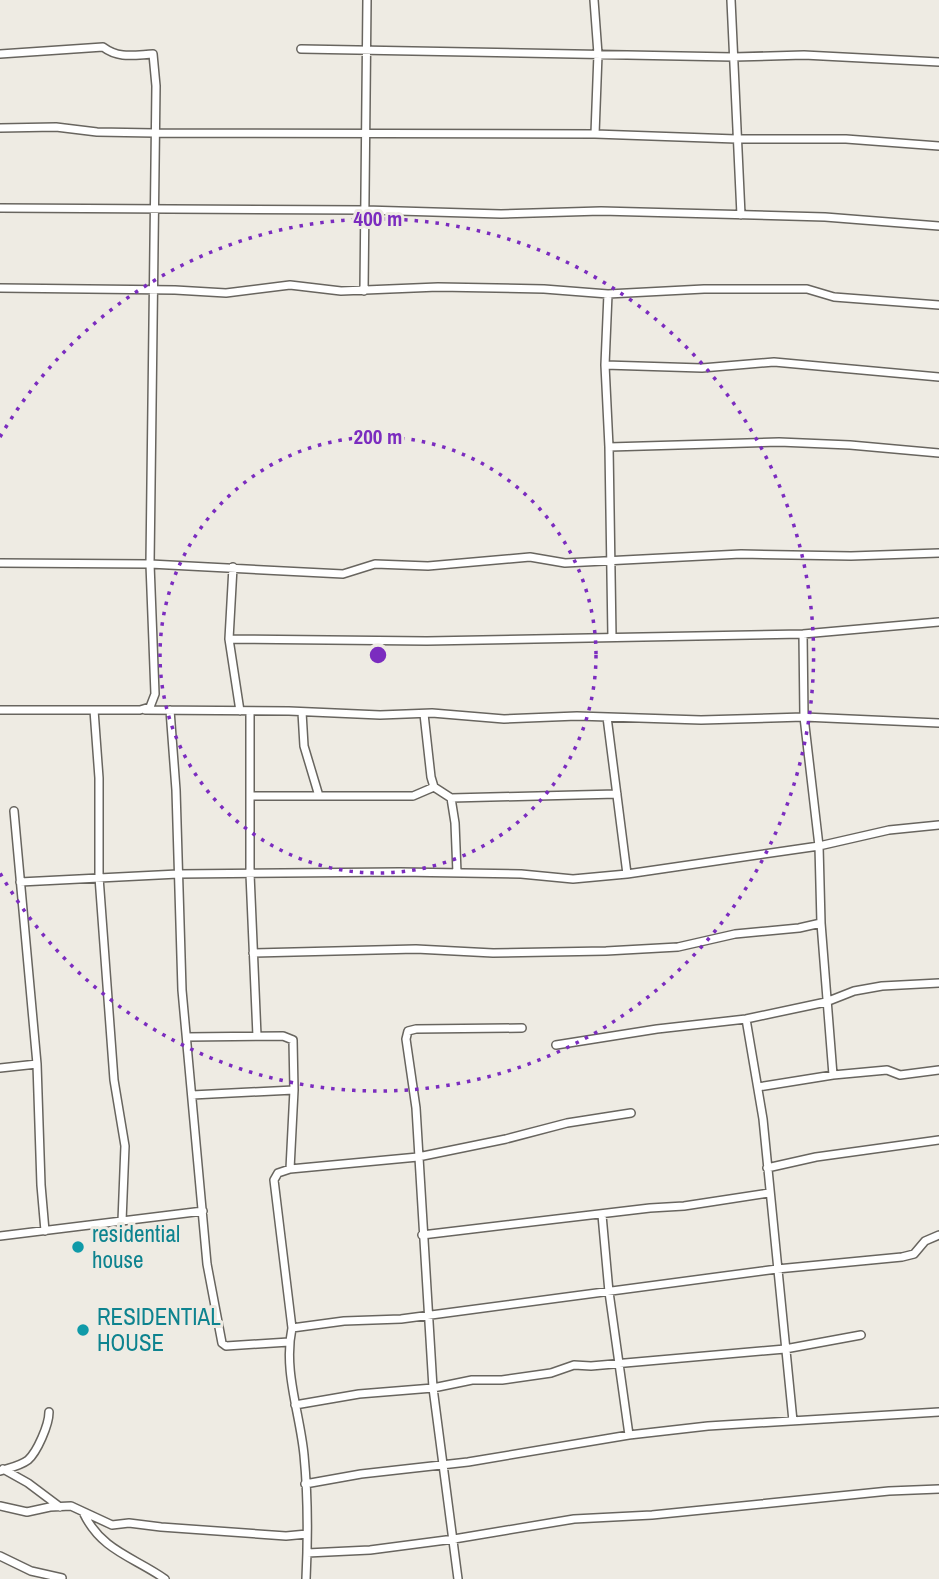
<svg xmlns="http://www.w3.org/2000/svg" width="939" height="1579" font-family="'Archivo Narrow',sans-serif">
  <rect width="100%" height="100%" fill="#eeebe3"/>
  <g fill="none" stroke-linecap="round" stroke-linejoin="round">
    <defs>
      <path id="minor" d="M594,0L598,54L595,134
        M731,0L741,215
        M301,49L733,57L804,55L939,62
        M0,54L103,47C119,59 134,55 153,54L156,86L150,564L155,694L150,707L140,710H0
        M0,128L56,127L97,132L154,133L595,134L736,139H846L939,146
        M0,208L365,210L501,214L601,211L825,217L939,226
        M0,288L175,290L226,293L290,285L341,291L438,287L544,289L608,294L704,289H807L834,297L939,305
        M364,291L367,0
        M608,294L605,365L609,447L612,637
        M605,365L702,368L774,362L939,377
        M609,447L779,442L850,445L939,453
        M0,563L150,564L343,574L375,564L428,566L530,557L565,563L741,554L851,556L939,553
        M233,567L229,639L240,711
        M803,634L804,717L819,846L821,923L833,1075
        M229,639L427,641L803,634L939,622
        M94,710L99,778V877L114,1080L125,1146L122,1221
        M145,710L289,711L380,715L432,713L504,719L577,716L701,720L804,717L939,723
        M170,710L176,790L182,990L207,1264L222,1343L226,1346L289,1342
        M250,711V874L257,1036
        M302,712L304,746L319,796
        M424,714L431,777L434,787L451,798L455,823L457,873
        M607,717L627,874
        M250,796H413L434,787
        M451,798L617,794
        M14,811L37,1064L41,1185L45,1231
        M20,882L178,874L400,872L521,874L573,879L627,874L819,846L889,830L939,825
        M253,953L416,949L493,953L606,951L678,947L735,934L799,928L821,923
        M746,1019L763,1119L793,1421
        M187,1037L283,1036L293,1040L294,1090L290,1169
        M556,1045L657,1029L746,1019L826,1002L854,991L882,986L939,983
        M0,1068L37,1064
        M758,1087L833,1075L887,1070L900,1075L939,1070
        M192,1095L294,1090
        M767,1168L816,1157L939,1140
        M602,1215L609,1292L629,1435
        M422,1235L650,1208L684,1206L769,1193
        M0,1236L203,1211
        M292,1328L344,1321L401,1319L777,1269L902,1257L914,1254L925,1241L939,1235
        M295,1405L359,1394L433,1388L472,1380H502L551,1373L574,1365L591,1366L785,1349L861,1335
        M3,1469L28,1483L60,1507
        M0,1471C9,1468 20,1466 28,1460C37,1452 49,1425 49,1412
        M305,1484L361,1474L468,1462L629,1435L708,1426L939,1412
        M0,1506L27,1512L50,1507L71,1506L112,1525L129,1523L161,1527L286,1536L307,1534
        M84,1514C102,1551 134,1557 165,1579
        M307,1553L370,1550L454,1539L574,1519L652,1515L889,1491L939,1489
        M0,1556L31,1571L62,1578
        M306,1579C308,1538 308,1496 304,1455C300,1413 283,1371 292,1328L274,1180L278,1173L290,1169L418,1157L506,1139L567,1123L631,1113
        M458,1579L433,1388L416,1108L406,1039L408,1031L416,1029L522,1028"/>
    </defs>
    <!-- minor casing -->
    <use href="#minor" stroke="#68655f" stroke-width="10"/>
    <!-- minor -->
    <use href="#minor" stroke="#fff" stroke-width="7"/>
  </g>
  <!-- distance rings -->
  <g fill="none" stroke="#7b2cbf" stroke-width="3.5" stroke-dasharray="3.5 7">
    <circle cx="378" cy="655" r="218"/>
    <path d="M0 437A436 436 0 1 1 0 873"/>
  </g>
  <!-- markers -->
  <g fill="#0f9aa8" stroke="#eeebe3" stroke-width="2.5">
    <circle cx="78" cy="1247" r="7"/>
    <circle cx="83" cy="1330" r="7"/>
  </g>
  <g text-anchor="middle" stroke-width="6" stroke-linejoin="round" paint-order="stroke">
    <!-- culture labels -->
    <g font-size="23" fill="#0d838f" stroke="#eeebe3" text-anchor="start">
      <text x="92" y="1242">residential<tspan x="92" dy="26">house</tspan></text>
      <text x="97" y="1325">RESIDENTIAL<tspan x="97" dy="26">HOUSE</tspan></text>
    </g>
  </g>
  <circle cx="378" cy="655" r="10" fill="#7b2cbf" stroke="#eeebe3" stroke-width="3.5"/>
  <g font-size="21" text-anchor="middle" font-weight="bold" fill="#7b2cbf" stroke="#eeebe3" stroke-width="6" stroke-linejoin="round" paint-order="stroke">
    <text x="378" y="226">400 m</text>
    <text x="378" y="444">200 m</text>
  </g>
</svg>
